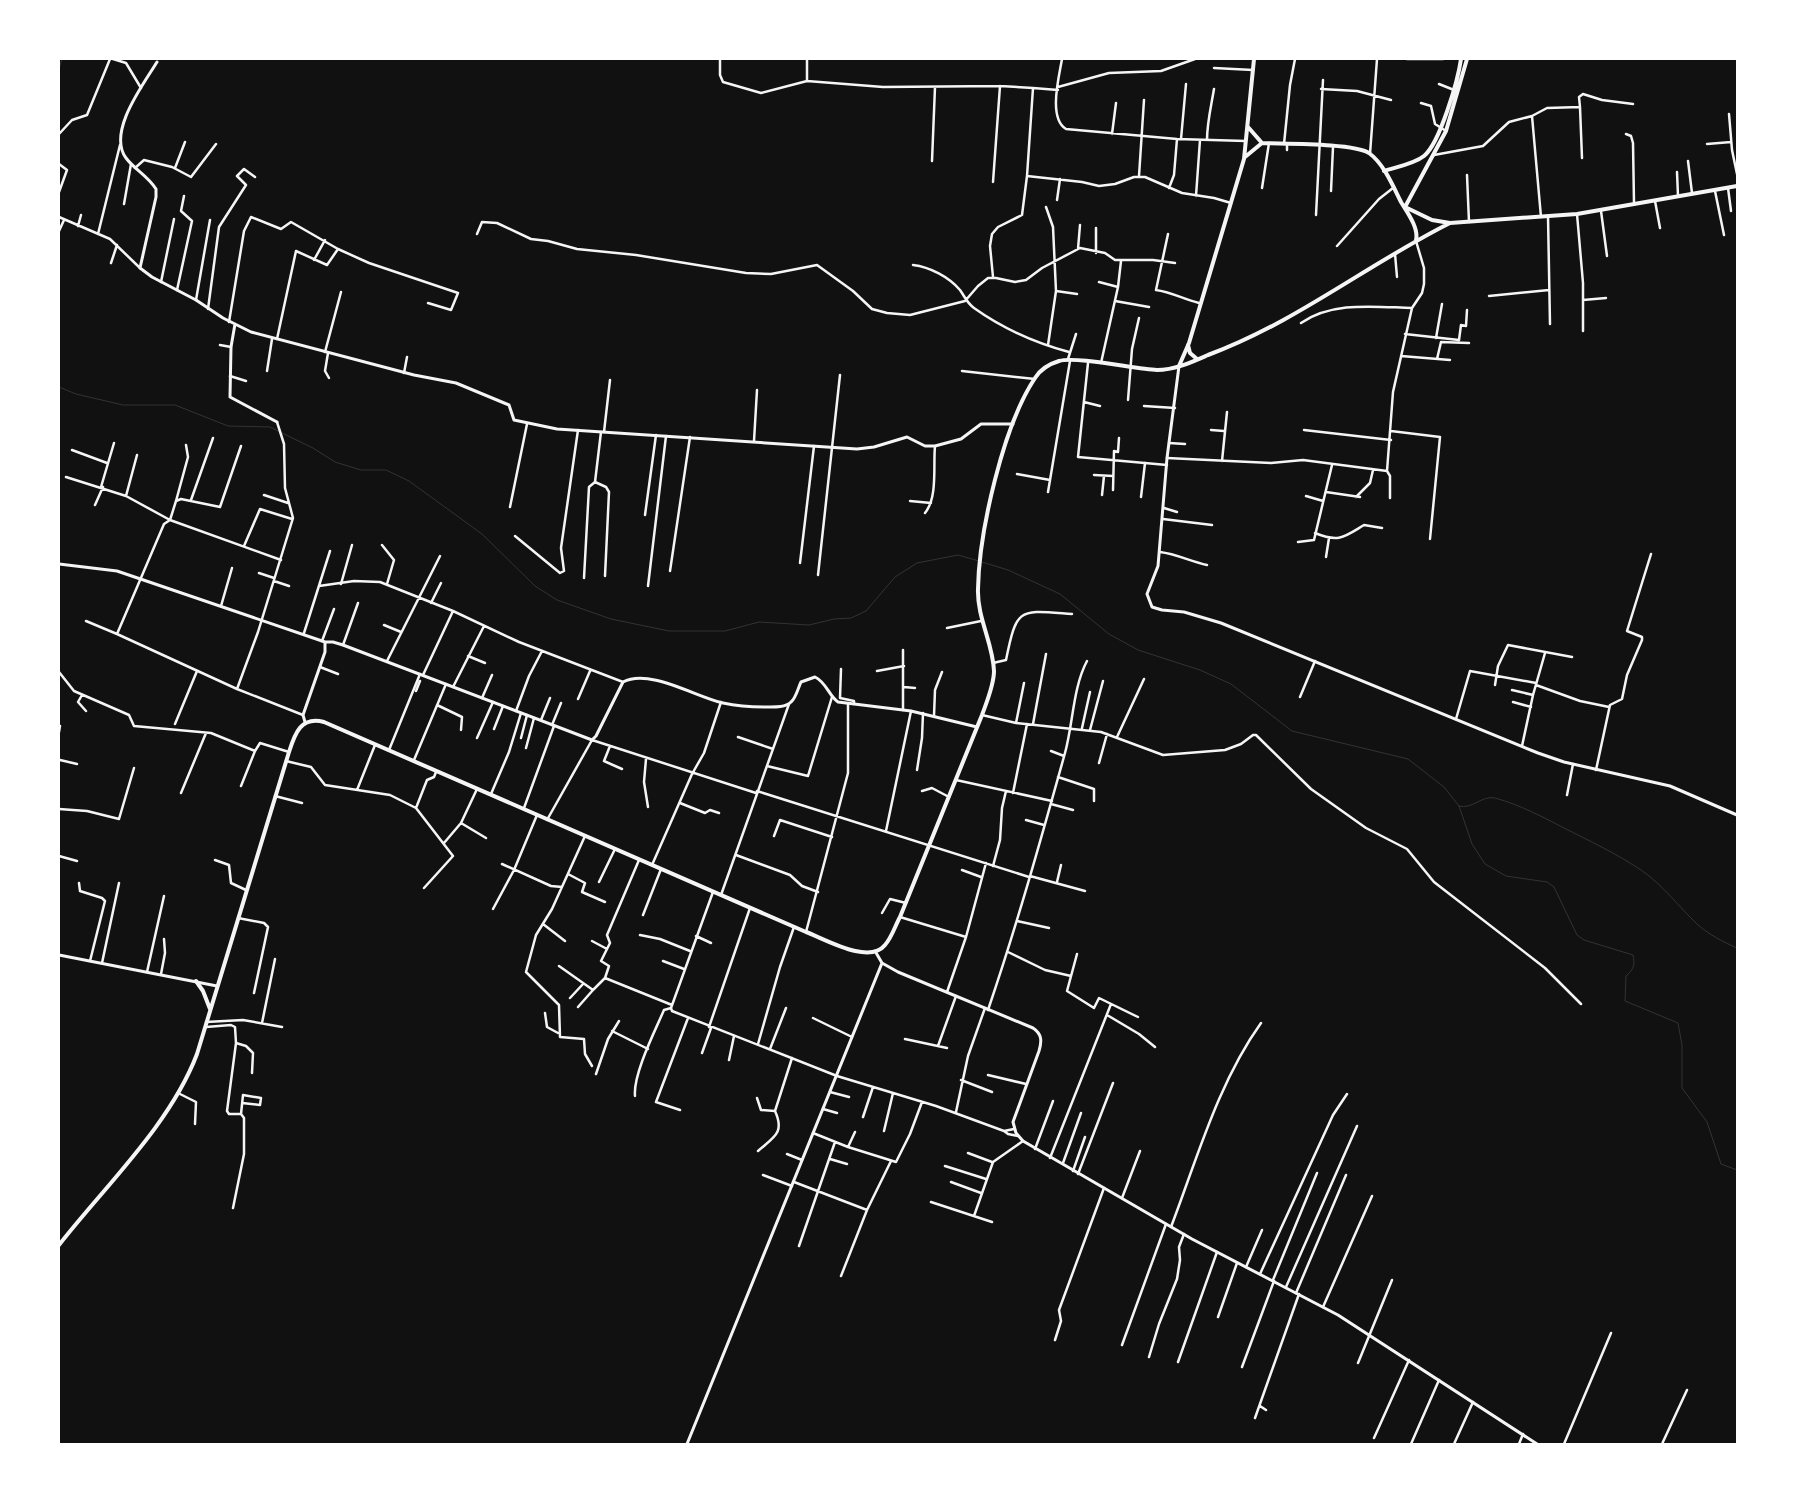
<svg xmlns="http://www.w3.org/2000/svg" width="1796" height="1503" font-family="Commissioner,sans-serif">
  <rect width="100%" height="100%" fill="#111"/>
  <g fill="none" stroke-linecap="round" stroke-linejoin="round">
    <!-- stream -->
    <path stroke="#333" stroke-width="1" d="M59,69L62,59
      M59,387L76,394L123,405H175L228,426L270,427L278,431
      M282,433L313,448L335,462L361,470H386L409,481L482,534L535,586L557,600L611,619L669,631H725L759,622L809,625L834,619L851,618L866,611L895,577L917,563L958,555L979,561
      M982,562L1008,570L1060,594L1109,634L1138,650L1200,670L1231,684L1292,731L1408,759L1444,787L1459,806L1472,844L1485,864L1506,876L1547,882L1554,887L1577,935L1584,940L1633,955C1635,965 1634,969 1626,976L1625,1001L1678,1023L1682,1045V1088L1707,1122L1721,1164L1737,1170
      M1459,806C1472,810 1482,795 1495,798C1520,805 1541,816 1564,828C1590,841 1617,854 1641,870C1663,885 1679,907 1698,925C1710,935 1723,942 1737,948"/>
    <!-- minor -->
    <path stroke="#f5f5f5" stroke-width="2.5" d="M113,59L126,63L141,88
      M720,59V75L723,82L761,93L807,81L883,87L1000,86L1033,88L1027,176L1082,182L1099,186L1115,184L1134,177H1145L1182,193L1214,198L1231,203
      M807,59V81
      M1062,59C1059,77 1048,118 1066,129L1177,139L1246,141
      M1407,59H1443
      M1214,68L1253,70
      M1439,84L1454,90
      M1058,87L1109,73L1161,71L1195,59
      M1033,88L1058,90
      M1321,89L1357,91L1391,100
      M1421,103L1431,106L1435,124L1446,131
      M1580,107L1582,158
      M1729,114L1732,150L1737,174
      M1532,116L1547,108L1580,107L1579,97L1583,94L1602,100L1633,104
      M59,134L72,120L87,115L110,59
      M1112,134L1116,103
      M1626,134L1631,136L1633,143L1634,203
      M1181,139L1186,84
      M1207,140C1207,123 1211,107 1214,89
      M1284,144L1290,85L1295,59
      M1707,144L1731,142
      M1287,150V144
      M1370,154L1377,59
      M1434,155L1483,146L1509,122L1532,116L1541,217
      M932,161L935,87
      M1688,161L1692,193
      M59,164L67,170L59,192
      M135,168L144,160L172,167L191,177L216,144
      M175,168L185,142
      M1677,172L1678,196
      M1467,175L1469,222
      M1139,176L1144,100
      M993,182L1000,86
      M1169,188L1174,175L1177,139
      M1262,188L1269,143
      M1728,188L1731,211
      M1331,191L1333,147
      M1715,191L1724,235
      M1196,196L1200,140
      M1057,200L1060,179
      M1655,201L1660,228
      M124,204L131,164
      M1046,207L1053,227L1056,291L1048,345
      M1601,211L1607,256
      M1577,214L1583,283V331
      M1316,215L1323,80
      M1548,216L1550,324
      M59,217L110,239L140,268
      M78,226L81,215
      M59,231L64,220
      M98,234L120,145
      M477,234L482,222L497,223L531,239L548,241L577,249L636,255L746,273L771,274L817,265L853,291L872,309L887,313L910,315L965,301L978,286L988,278H996L1015,282L1026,280L1042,268L1080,248L1105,253L1115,260H1153L1175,263
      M1168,234L1156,290C1171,292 1183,299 1199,303
      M1337,246L1379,199L1393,188
      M1078,249L1080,225
      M1096,253V228
      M1395,254L1397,277
      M314,260L325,240
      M111,263L117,245
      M913,265C930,267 949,277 960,290C965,297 967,303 974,308C1002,328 1036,343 1069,352
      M993,277L990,246L992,234L998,227L1022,215L1027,176
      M161,282L174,219
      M1099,282L1118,287
      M177,290L192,221L181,211L184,196
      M1056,291L1077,294
      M1489,296L1549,290
      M196,300L210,220
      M1583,300L1606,298
      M1115,301L1149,307
      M208,309L219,227L246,185L237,176L244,169L255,177
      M229,322L244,231L251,217L281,229L291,222L338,249
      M1301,323C1333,301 1375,307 1412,308
      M1405,334L1459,340L1461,325L1466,326L1467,310
      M1436,338L1442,304
      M277,339L296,251L327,265L338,249L369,263L458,293L451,310L428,303
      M220,345L231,347
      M325,352L341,292
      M328,353L325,371L329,378
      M1401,356L1450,360
      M1068,359L1076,334
      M1437,359L1441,342L1469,343
      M1088,363L1078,457L1167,465
      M1101,363L1118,287L1121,261
      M267,371L272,339
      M962,371L1035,379
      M404,373L407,357
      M230,376L246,381
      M1128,400L1132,349L1139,318
      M1084,402L1100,406
      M1144,406L1175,408
      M1211,430L1224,431
      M1304,430L1391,440
      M1391,431L1440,437L1430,539
      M601,432L595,482L606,487L609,492L605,576
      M604,432L610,380
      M754,441L757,390
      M1169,443L1185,444
      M241,446L220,507L181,499L176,501L170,520L281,560
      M72,450L107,463
      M1167,458L1271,463L1303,460L1387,471L1393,392L1412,308L1422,293L1424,284V268L1416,241
      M1222,461L1227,412
      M1387,471L1390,476V498
      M1017,474L1050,480
      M1094,475L1113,476
      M66,477L126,496L170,520L164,524L117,634L237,689L303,715
      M101,487L114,443
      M1113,490L1114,451L1118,452L1119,438
      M1048,492L1070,361
      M1326,492L1360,497
      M264,495L288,503
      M1102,495L1104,476
      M126,496L137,455
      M1306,496L1323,501
      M1141,497L1145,463
      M1356,497L1370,483L1373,470
      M191,500L213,438
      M176,501L188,457L186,445
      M910,501L931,503
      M95,505L103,487
      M510,507L527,424
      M1164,508L1177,512
      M925,513C938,497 933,466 935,446
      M645,515L656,435
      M1163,519L1212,525
      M1315,533C1339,543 1344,537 1364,525L1382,528
      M515,536L560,573L564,571L561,548L578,430
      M1298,542L1314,540L1332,465
      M382,545L394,560L387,584
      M244,546L260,509L292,519
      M1160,552C1176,554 1190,561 1207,565
      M1326,557L1329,538
      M800,563L814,446
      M670,571L690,437
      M259,573L274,578
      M818,575L840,375
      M584,578L589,487L595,482
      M274,581L289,586
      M341,584L352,545
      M319,586L354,581L380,582L453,611L519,642L623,682
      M648,586L666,436
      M431,603L441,583
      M221,606L232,568
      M86,621L117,634
      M384,625L401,632
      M947,628L981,621
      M304,633L330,551
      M322,641L334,609
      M343,645L358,603
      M903,650V710
      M468,656L485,663
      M387,661L440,556
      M993,663L1006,660C1017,606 1019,610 1072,614
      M320,667L338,674
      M841,669L840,698L854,701V704
      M877,671L904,666
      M59,672L74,691L129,715L134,726L211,733L255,751L260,743L289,752
      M423,675L453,611
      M1495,685L1498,666L1508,645L1572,657
      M1536,685L1580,701L1609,707
      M453,687L484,626
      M904,687L915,688
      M237,689L258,632L293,518L285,488L284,444L277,422
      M1512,690L1533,695
      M416,691L420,681
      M82,695L78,702L86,711
      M1300,697L1315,661
      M482,698L492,675
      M578,699L590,671
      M1513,702L1531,707
      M437,705L462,717L461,730
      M516,711L529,676L542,651
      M982,715L1016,723L1101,732L1163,755L1225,750L1241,744L1253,735H1256L1311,789L1366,828L1407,849L1434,882L1545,968L1581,1004
      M934,716L935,690L942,672
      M1456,719L1470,671L1536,683
      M541,720L550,698
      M1016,723L1024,683
      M175,724L197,671
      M1033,724L1046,654
      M552,725L561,703
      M1082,728L1090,692
      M494,729L503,706
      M1090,730L1103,681
      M59,732L60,726
      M738,737L773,749
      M1117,737L1144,679
      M477,738L493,702
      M521,738L527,715
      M610,746L604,761L622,769
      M1522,746L1533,695L1545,653
      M526,748L534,718
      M389,750L420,674
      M1051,751L1064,756
      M646,759L644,782L648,807
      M60,760L77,764
      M414,760L446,684
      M286,761L311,767L325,785L390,795L416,808
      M1099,763L1107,734
      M767,766L808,776L832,697
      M917,770L922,738L923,713
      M1596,770L1610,705L1622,699L1627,675L1642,640V637L1627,631L1651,554
      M1058,777L1094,789V801
      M956,780L1052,801
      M241,786L255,751
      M357,790L375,745
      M757,791L1029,877
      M922,791L932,788L949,797
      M181,793L206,733
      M1013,793L1027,724
      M491,794L509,752L521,713
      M1567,795L1573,764
      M275,796L302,803
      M680,803L705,813L710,810L719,813
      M1051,804L1073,810
      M524,808L554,726
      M59,809L87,811L119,819L134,768
      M547,820L592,740L756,793
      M1026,820L1044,825
      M461,823L486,838
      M886,831L911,711
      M585,836L552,909L536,935L526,972L559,1005L560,1037L584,1039L585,1054L592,1066
      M774,836L780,820L832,837
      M444,843L461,823L477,789
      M736,855L790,875L802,886L818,892
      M59,856L77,861
      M215,860L229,865L231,883L246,890
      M502,864L551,886L562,887
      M652,865L692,774L704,753L721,702
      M993,866L1000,840L1002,808L1006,791
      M962,870L981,877
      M568,874L585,883L582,892L605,902
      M1030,876L1085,891
      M599,882L615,849
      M1057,882L1061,865
      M79,883L80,891L102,898L105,901L90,961
      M424,888L453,856L416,808L427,780L434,777L436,772
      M713,892L671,1008L672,1011L837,1076L936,1106L1004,1131L1014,1129
      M721,895L789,704
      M493,909L514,870L537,815
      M882,913L890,899L906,903
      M643,915L661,869
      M900,917L966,937
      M238,918L264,923L268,927L254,993
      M1017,921L1049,928
      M543,924L565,941
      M806,932L848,773V704
      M640,935L660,939L690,951
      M696,936L711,943
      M592,941L607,949
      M1008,952L1045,970L1071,976
      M1077,954L1067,991L1094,1008L1099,998L1138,1017
      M663,961L684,969
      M102,963L119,883
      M559,966L593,990L605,978L609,966L601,961L610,943L607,935L639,860
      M147,972L164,896
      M161,974L165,953L164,939
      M605,978L672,1005
      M947,992L966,937L986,863
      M570,998L583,984
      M578,1007L593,990
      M988,1010C1017,925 1041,839 1065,753C1073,724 1073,687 1087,661
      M545,1013L547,1027L558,1033
      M1107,1015L1139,1034L1155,1047
      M813,1018L852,1037
      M206,1022L243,1020L282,1027
      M262,1023L275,959
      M206,1027L231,1025L235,1027L236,1043L227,1111L229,1114H241
      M709,1027L750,908
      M612,1031L648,1049
      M905,1039L947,1048
      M236,1043L246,1046L253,1053L252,1073
      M758,1044L780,967L794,927
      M938,1046L956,996
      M770,1049L786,1008
      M702,1053L711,1028
      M729,1060L734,1036
      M596,1074L608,1039L619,1021
      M988,1075L1026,1084
      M961,1080L992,1092
      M830,1092L849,1097
      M180,1094L196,1102L195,1124
      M635,1096C633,1074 655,1031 664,1010L671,1008
      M757,1098L761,1110L775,1111
      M823,1109L837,1113
      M680,1110L656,1102L688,1018
      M956,1112L968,1056L985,1008
      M863,1117L873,1087
      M884,1131L893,1093
      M1004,1131L1008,1134L1018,1136
      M813,1133L848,1147L896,1162L910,1134L922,1102
      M848,1147L855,1132
      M1035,1149L1053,1101
      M758,1151C774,1137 785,1133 775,1111L792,1058
      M968,1153L992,1162
      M787,1154L802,1160
      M1050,1158L1111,1004
      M830,1159L847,1164
      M1063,1163L1081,1113
      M945,1166L986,1179
      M1073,1171L1085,1137
      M1078,1174L1113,1083
      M763,1175L792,1186
      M794,1182L867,1210
      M951,1182L981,1193
      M1122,1198L1140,1151
      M931,1202L992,1222
      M233,1208L244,1154V1118L241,1114L243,1095L261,1098L260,1105L242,1103
      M974,1216L993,1162L1023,1141
      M1171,1227C1197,1159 1218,1083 1261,1023
      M799,1246L835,1142
      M1246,1267L1262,1230
      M1260,1274L1333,1115L1347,1094
      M841,1276L867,1210L891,1161
      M1273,1280L1317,1173
      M1286,1287L1357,1126
      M1296,1293L1346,1175
      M1323,1307L1372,1196
      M1218,1317L1237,1263
      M1055,1340L1061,1321L1059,1310L1104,1188
      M1122,1345L1166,1224
      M1149,1357L1159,1324L1177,1279L1180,1260L1179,1247L1184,1234
      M1178,1362L1217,1252
      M1358,1363L1392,1280
      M1242,1367L1274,1281
      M1260,1406L1266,1410
      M1255,1418L1299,1294
      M1374,1438L1409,1360
      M1411,1444L1439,1380
      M1454,1444L1473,1402
      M1519,1444L1523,1434
      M1564,1444L1611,1333
      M1662,1444L1687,1390"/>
    <!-- tertiary -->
    <path stroke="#f5f5f5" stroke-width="3" d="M157,62C143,85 107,132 126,158C134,169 148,176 156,189V197L140,268L152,277L196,300L223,318L251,332L414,375L456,383L509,405L514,420L557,429L857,449L874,447L907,437L925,446H935L961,439L981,424H1013
      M235,324L231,347L230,397L277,422
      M1179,366L1167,458L1158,566L1147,594L1152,607L1162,610L1184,612L1221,623L1538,753L1564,762L1670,786L1737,815
      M59,564L117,571L325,642V652L303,715L305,722
      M325,642H333L343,645L592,740L596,736L623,682C649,668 696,697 723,703C737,706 750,707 765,707C773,707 785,708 791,702C796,698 798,688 801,682L815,677C826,682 829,696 838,702L911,711L977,727
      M875,951L882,963L898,972L1033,1028C1042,1034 1042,1041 1039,1051L1013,1122L1016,1133L1023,1141L1192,1239L1338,1315L1537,1444
      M687,1444L882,963"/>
    <!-- secondary -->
    <path stroke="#f5f5f5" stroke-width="3" d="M59,955L217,986"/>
    <!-- trunk -->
    <path stroke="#f5f5f5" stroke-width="4" d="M1248,127L1262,143C1284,144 1354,143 1369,153C1384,164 1393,186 1401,202C1407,212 1419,228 1416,240
      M1245,157L1262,143
      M1384,171C1396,167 1414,164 1424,156C1440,143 1458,80 1461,59
      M1405,207L1432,220L1450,223L1577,214L1737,186
      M1405,207L1446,131L1467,59
      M1188,345L1190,353L1197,359
      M1179,366L1189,343L1244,159L1254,59
      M196,981L203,991L210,1009
      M59,1245C105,1186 170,1125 197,1054L289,752C295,733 301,716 324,722L806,932C825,939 869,965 885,945C892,937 895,926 900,917L982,715C987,701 994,685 994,671C993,643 977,618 978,589C979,532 1003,426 1035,378C1040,370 1049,364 1059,361C1077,356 1135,369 1157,370C1175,370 1192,362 1208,355C1295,323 1368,264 1450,223"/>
  </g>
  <!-- border -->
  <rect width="1796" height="1503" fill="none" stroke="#ffffff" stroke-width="120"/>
</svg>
